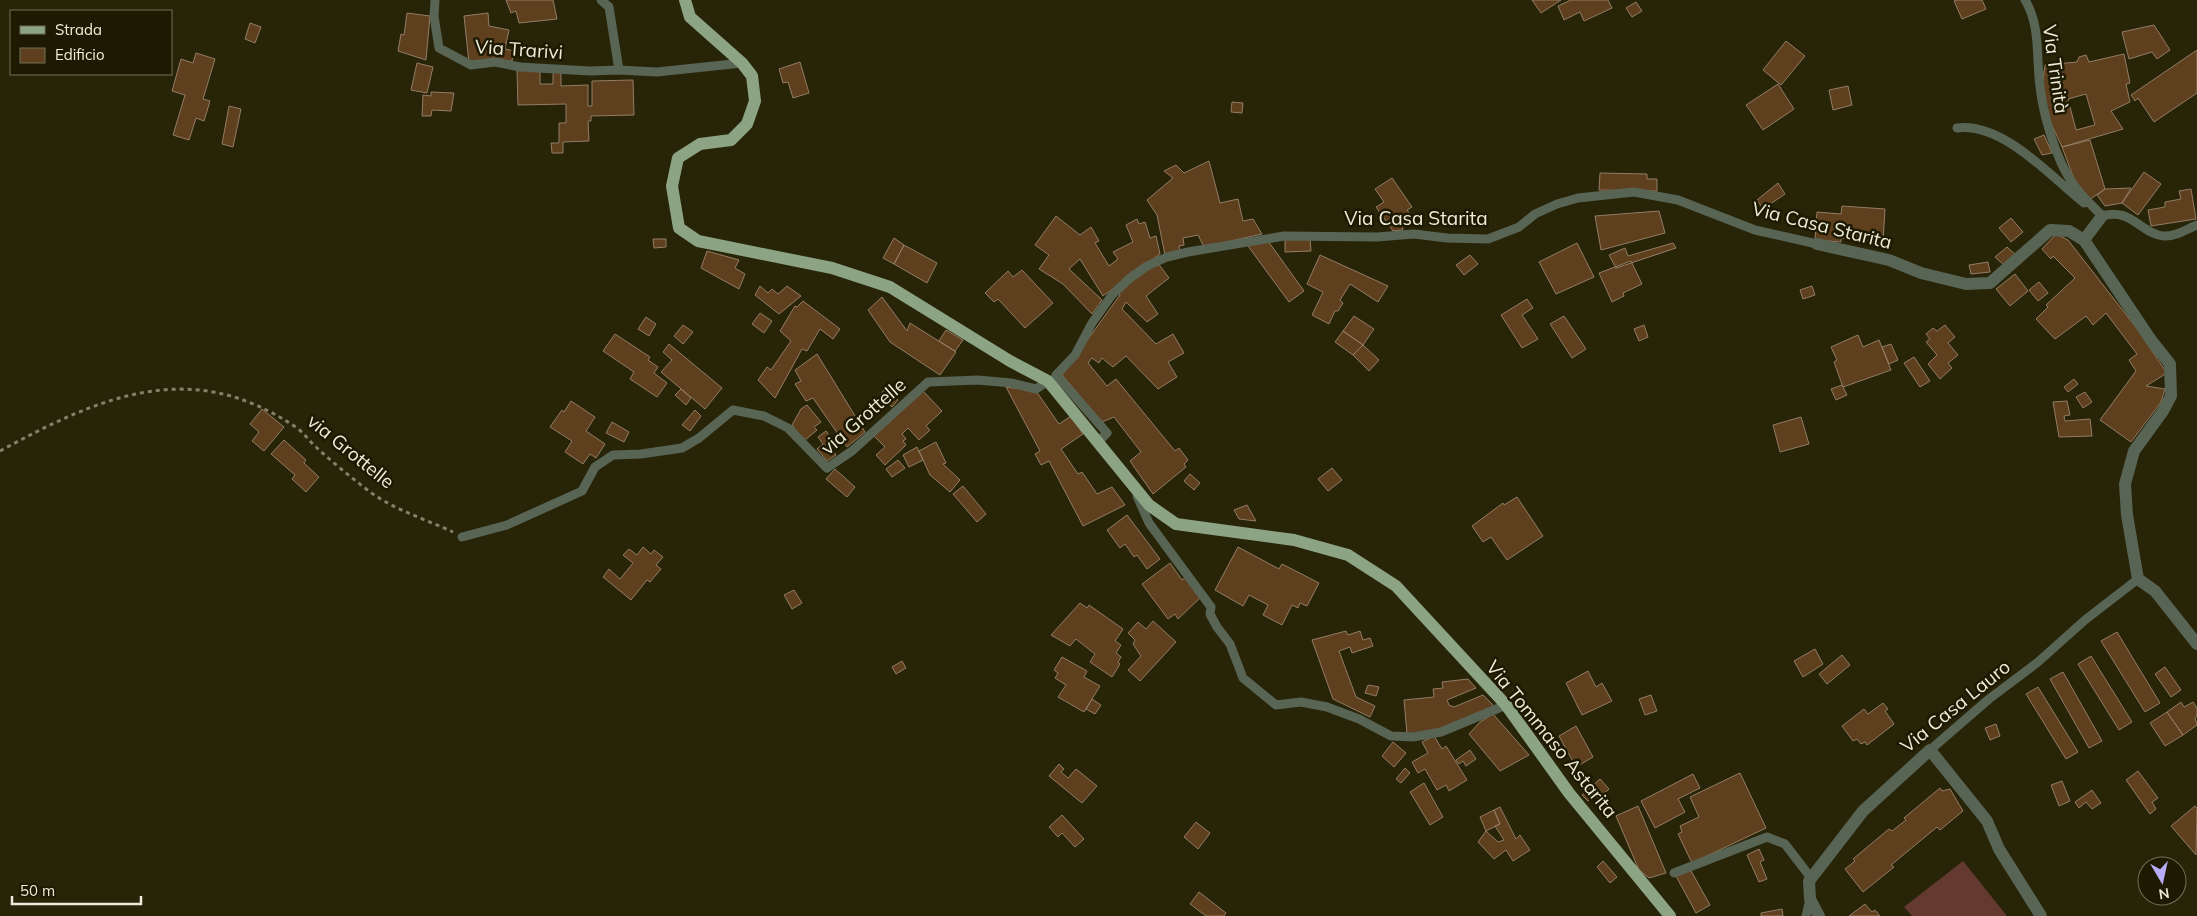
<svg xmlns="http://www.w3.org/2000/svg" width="2197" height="916" font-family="Mulish,sans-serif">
  <rect width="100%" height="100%" fill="#272408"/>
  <!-- green -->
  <path fill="#64392f" d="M1963,861L2007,916H1912L1904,907Z"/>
  <!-- building -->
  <path fill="#5e401e" stroke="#937c65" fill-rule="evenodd" d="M506,0H553L557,19L519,23L516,11L511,13Z
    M1532,0H1561L1541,13Z
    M1571,0H1608L1612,8L1584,21L1580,12L1564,20L1558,6Z
    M1957,0H1982L1986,9L1962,19L1954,1Z
    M1636,2L1642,11L1632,17L1626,8Z
    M407,13L430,16L426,60L398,51L401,34L404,35Z
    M488,13L489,26L509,30L505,49L514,51L512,61L469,63L464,16Z
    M250,23L261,27L255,43L245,39Z
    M2154,25L2170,50L2157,59L2152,52L2129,59L2122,32Z
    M1786,41L1805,56L1781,85L1763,70Z
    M2197,50V93L2154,122L2138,98L2135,101L2131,95Z
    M196,53L215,59L203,99L210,101L204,121L196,118L189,140L173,135L185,95L172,91L181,59L193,63Z
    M2124,54L2130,83L2126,84L2130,102L2111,111L2123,129L2062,147L2048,117L2042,86L2045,65L2077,62L2079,57L2086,55L2089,62ZM2086,94L2095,125L2076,130L2068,99Z
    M800,62L809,93L793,98L788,82L783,83L779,69Z
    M417,63L433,67L427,93L411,90Z
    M540,69V84H553V70H561V86L588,85V106H592V81L633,80L634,115L591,116V121H588L589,141L563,142V153H552L551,143H559V123H566V104L518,105L517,70Z
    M1778,84L1794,109L1763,130L1746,105Z
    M1848,86L1852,105L1833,110L1829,90Z
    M431,92L454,93L451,111L432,110L431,116H422L423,95L431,96Z
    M1232,102L1243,103L1242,113L1231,112Z
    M229,106L241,109L233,147L222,144Z
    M2044,135L2052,153L2042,155L2034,139Z
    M2090,140L2105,189L2089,200L2074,179L2062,147Z
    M1209,161L1220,203L1238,199L1243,221L1253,219L1262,234L1204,247L1198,235L1183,238L1184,245L1179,246L1180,251L1165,255L1157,215L1147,200L1173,178L1164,171L1176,165L1184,173Z
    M2144,172L2161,184L2138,215L2122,203Z
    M1600,173L1647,174V179H1657V191L1599,190Z
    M1392,178L1412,207L1407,210L1413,219L1402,225L1403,230L1393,231L1376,207L1384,202L1375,189Z
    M1778,183L1785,194L1763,209L1757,200Z
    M2131,188L2122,203L2105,206L2097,195L2105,189Z
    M2191,189L2196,219L2151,226L2148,210L2165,207V202L2181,199L2179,191Z
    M1842,206L1885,209L1883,242L1841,238V242L1815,240L1817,212L1841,214Z
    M1659,211L1665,233L1601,250L1595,216Z
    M1056,216L1080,235L1091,227L1099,241L1095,243L1109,266L1118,259L1113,252L1133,242L1126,225L1137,219L1139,224L1145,222L1150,238L1156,236L1160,254L1103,296L1080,259L1069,269L1102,300L1092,314L1063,284L1039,269L1049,255L1035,245Z
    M2011,218L2023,232L2011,242L1999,228Z
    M2056,234L2068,240L2135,326L2167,373L2146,386L2165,389L2161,402L2131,442L2100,420L2136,371L2129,360L2137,354L2106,313L2093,325L2086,316L2055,339L2036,319L2048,307L2046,305L2075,278L2053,256L2051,259L2042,249Z
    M894,238L904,245L894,264L883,258Z
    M1310,238L1311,251L1285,252V239Z
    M653,239H666V247L654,248Z
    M1268,241L1304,291L1289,302L1248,246Z
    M1577,243L1594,277L1556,294L1539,262Z
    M1673,243L1676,248L1616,268L1609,255L1625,248L1628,256Z
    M904,245L937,263L927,283L894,264Z
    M2007,247L2017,256L2005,266L1995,257Z
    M707,251L739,260L735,268L745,274L739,289L701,268Z
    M1320,255L1388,286L1378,302L1350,284L1340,300L1343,303L1338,311H1335L1329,324L1312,315L1323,292L1307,284Z
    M1470,255L1478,264L1464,275L1456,265Z
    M1631,261L1642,284L1623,293L1624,296L1612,302L1599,273Z
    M1157,262L1169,278L1146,296L1158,314L1147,322L1126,302L1122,309L1156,344L1173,334L1184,353L1168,362L1177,377L1158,389L1126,356L1113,367L1102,358L1099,363L1092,358L1088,363L1107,386L1116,379L1175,451L1179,448L1188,460L1184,464L1186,467L1153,494L1130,461L1141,452L1114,417L1102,422L1062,375L1120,295L1118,292Z
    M1988,262L1990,272L1971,274L1969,265Z
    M1022,270L1053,303L1025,328L998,299L994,302L985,293L1008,271L1013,277Z
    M2015,274L2028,291L2010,306L1996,289Z
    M2039,282L2048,293L2038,301L2029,290Z
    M760,286L768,293L772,289L778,294L787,286L801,296L779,314L755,295Z
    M1812,286L1815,295L1803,299L1800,290Z
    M882,297L907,331L910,323L956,352L940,375L890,342L868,310Z
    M1527,299L1533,308L1522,315L1538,339L1522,348L1501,315Z
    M803,301L840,329L833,339L820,329L807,351L802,349L775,398L758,380L767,367L771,370L791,341L780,331L795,306L797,307Z
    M760,313L772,321L764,333L752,324Z
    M1354,316L1374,329L1363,345L1343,331Z
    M1564,316L1586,349L1572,358L1550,324Z
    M646,317L656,324L649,336L638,329Z
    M683,325L693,332L683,344L674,336Z
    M1644,325L1648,337L1639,341L1634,329Z
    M1945,325L1955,337L1948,343L1958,355L1948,363L1952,368L1940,379L1928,364L1937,355L1926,342L1930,339L1926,334L1933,328L1937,331Z
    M946,330L963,340L955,351L939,341Z
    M1343,331L1363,345L1353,355L1335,342Z
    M615,334L650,357L648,360L658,367L654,373L667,383L657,397L630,379L634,372L603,351Z
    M1858,335L1863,347L1879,340L1891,370L1843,387L1834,362L1837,360L1831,347Z
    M669,344L722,388L705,409L661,372L672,360L663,352Z
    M1891,344L1898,360L1889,364L1882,347Z
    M1363,345L1379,360L1369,371L1353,355Z
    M817,354L865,432L847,447L813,398L806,401L795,384L801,381L795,370Z
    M1914,357L1930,381L1920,387L1904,363Z
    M2074,379L2078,384L2068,392L2064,387Z
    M1842,385L1847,395L1836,400L1831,389Z
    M1006,387L1036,391L1059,424L1071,416L1083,434L1061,449L1078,474L1082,472L1097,494L1112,487L1125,505L1083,526L1049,461L1041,465L1035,454L1040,451Z
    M885,388L898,400L892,407L880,396Z
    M681,389L691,398L686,405L675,395Z
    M922,390L942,411L926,426L930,430L919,440L908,428L902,434L906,439L903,441L906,445L885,465L876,455L885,447L873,435Z
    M2085,392L2092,402L2083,408L2076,397Z
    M571,401L595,417L586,431L605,444L596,458L590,454L583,464L565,452L572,441L550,427L562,410L564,412Z
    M2067,401L2070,415L2064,416L2065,421L2090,419L2092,436L2059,437L2053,402Z
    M807,405L821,422L814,427L817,430L804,441L792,425L801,409Z
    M262,409L284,427L264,451L252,441L259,432L250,424Z
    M695,410L701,416L690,431L682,425Z
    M1801,417L1809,444L1780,452L1773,425Z
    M612,422L629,432L624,442L606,433Z
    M826,431L835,443L830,447L836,455L827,461L817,449L823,444L818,437Z
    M284,440L306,460L304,463L319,477L306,492L292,479L295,475L271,454Z
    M936,442L946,463L943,464L960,480L950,492L930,475L919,451Z
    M917,447L923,460L909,467L903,455Z
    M898,460L905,468L892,477L886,469Z
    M1332,468L1342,480L1328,491L1318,479Z
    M835,469L855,487L847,497L826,479Z
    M1190,474L1200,483L1194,490L1184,481Z
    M963,486L986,514L977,522L953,494Z
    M1517,497L1543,536L1507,560L1491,537L1483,542L1472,526L1503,503L1504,505Z
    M1247,505L1256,521L1239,519L1234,510Z
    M1127,515L1160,559L1147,569L1137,555L1134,557L1125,544L1120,548L1107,530Z
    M643,547L651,554L654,550L663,557L656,565L661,569L650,582L647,580L631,600L603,577L609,569L620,579L633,563L623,555L629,549L637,555Z
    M1238,547L1279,569L1282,564L1319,583L1307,606L1300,603L1298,608L1292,605L1282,625L1263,615L1268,605L1249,595L1243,606L1215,590Z
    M1170,563L1182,580L1186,577L1201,597L1178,619L1175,614L1168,619L1142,584Z
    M794,590L802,603L792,609L784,595Z
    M1080,603L1087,608L1089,605L1123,629L1115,641L1121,645L1116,653L1121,657L1118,662L1120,664L1112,677L1090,662L1095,654L1076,639L1070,646L1051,635Z
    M1153,621L1176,642L1140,681L1128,670L1141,656L1133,644L1135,640L1128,633L1138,622L1146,629Z
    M1346,631L1348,635L1360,631L1363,640L1370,638L1373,646L1352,653L1350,647L1339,651L1356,697L1375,706L1370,717L1333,699L1312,640Z
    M2117,632L2160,703L2145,712L2101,641Z
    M1815,649L1823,664L1803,677L1794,661Z
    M1842,655L1850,665L1827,684L1819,674Z
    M2091,656L2132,722L2119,730L2078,664Z
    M1062,657L1087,671L1084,677L1100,686L1084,712L1058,697L1066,685L1055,678L1058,673L1054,670Z
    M902,661L906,668L896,674L892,667Z
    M2165,667L2181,690L2171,697L2155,674Z
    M1588,671L1596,687L1602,683L1612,701L1582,715L1566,683Z
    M2063,672L2102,741L2089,748L2050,679Z
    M1468,679L1476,688L1447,700L1449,705L1454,707L1483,695L1495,707L1441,732L1407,734L1404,700L1434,697L1433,689L1443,688L1442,682Z
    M1368,685L1379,687L1376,696L1365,693Z
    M2038,687L2078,752L2066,759L2026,694Z
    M1651,695L1657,711L1645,715L1639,699Z
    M1092,699L1101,705L1095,714L1086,709Z
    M2181,702L2184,707L2193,702L2197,708V716L2195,718L2197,725L2183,735L2167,712Z
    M1883,703L1888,709L1885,711L1894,724L1867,745L1865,742L1861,744L1857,739L1853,741L1842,726L1864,709L1868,714Z
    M2167,712L2183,735L2165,746L2150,723Z
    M1493,714L1529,755L1500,771L1469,734L1480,722Z
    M1996,724L2000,736L1990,740L1985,728Z
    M1576,726L1593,757L1576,767L1559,736Z
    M1434,736L1442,749L1446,746L1467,780L1449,791L1446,785L1437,790L1425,769L1418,773L1412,762L1428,753L1422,742Z
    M1393,742L1406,753L1394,767L1382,756Z
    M1470,750L1476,759L1466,766L1463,761L1459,764L1456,760Z
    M1059,764L1064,769L1061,772L1068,778L1076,769L1097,786L1082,803L1049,776Z
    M1405,768L1410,773L1401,783L1396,779Z
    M2138,771L2158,798L2152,802L2156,809L2150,814L2126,780Z
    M1740,773L1766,828L1692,863L1678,834L1682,832L1680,826L1699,817L1690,797Z
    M1693,774L1700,788L1678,799L1685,812L1655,828L1641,801Z
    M1600,779L1609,789L1598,799L1594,795L1588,801L1582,795Z
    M2062,781L2070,801L2059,806L2051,785Z
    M1424,783L1443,817L1430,825L1410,792Z
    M1940,788L1942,791L1950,789L1963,811L1940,830L1937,827L1891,865L1894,867L1863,892L1845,869L1855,861L1853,859L1889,829L1892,831L1906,820L1904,818Z
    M2092,790L2101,803L2092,809L2086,802L2079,808L2075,802Z
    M1638,806L1666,873L1649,878L1639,870L1616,816Z
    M2195,806L2197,808L2196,855L2171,826Z
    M1500,807L1516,839L1520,835L1530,850L1513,861L1506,850L1494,859L1478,842L1486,831L1498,842L1504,840L1495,826L1500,824L1494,810Z
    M1494,810L1500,824L1486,831L1480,817Z
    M1062,815L1084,839L1075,847L1062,833L1058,837L1049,827Z
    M1196,822L1210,833L1198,849L1184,837Z
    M1759,849L1764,860L1760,862L1767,879L1759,882L1747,855Z
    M1603,861L1617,877L1610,883L1597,867Z
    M1690,869L1710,905L1696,913L1676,876Z
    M1199,892L1226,913L1224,916H1206L1190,904Z
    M1865,904L1872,912L1875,910L1880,916H1849Z
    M1782,909L1783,916H1761V913Z"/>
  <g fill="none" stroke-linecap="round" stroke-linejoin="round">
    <!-- path -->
    <path stroke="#83816a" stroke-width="3" stroke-dasharray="4 4" stroke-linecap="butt" d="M0,451C101,396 192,356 297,428C304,433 309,441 316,447C331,461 348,475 365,488C391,509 423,518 453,532"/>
    <!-- service -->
    <path stroke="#586454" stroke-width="9" d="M435,0L434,16L439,48L471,65L495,62L520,67L590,71L619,70
      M601,0L609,7L619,70L657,72L742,63
      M2025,0C2041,26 2036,59 2040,87C2043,114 2056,160 2072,182C2080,195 2092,205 2102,216C2131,207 2141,234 2164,236C2175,237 2187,229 2197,225
      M1957,128C2003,122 2051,177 2084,203
      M1099,441L1107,433L1056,375L1075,355L1092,323L1112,295L1130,278L1147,266L1167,257L1188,252L1284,236L1377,237L1414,234L1447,238L1488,239L1519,227L1535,214L1557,204L1578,198L1634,192L1678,200L1755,230L1817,244
      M1137,496L1149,523L1211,607L1210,614L1217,627L1230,644L1243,678L1276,705L1301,702L1327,707L1359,719L1391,736L1413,737L1441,732L1506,705
      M462,537L507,525L582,491L595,467L613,455L641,454L682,448L699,438L733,410L764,416L788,428L827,468L852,451L928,382L978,380L1011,383L1036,389L1048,381
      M1930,750L1989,699L2038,662L2085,620L2138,579
      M1674,873L1767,837L1785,844L1811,878
      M1806,916L1810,899"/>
    <!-- minor -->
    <path stroke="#586454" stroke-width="12" d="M2084,240L2102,216
      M1817,244L1889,260L1921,273L1966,284L1990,283L2050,230L2069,231L2084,240L2151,340L2170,364L2171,396L2163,411L2134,451L2125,484L2127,515L2138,579L2155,591L2197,644
      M1819,916L1810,899L1809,881L1863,811L1930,750L1987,821L1999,849L2041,916"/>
    <!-- primary -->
    <path stroke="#8ca483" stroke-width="12" d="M685,0L690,17L742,63L752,76L755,101L747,124L731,140L700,144L678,158L672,186L679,228L698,241L832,268L890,287L1010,361L1048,381L1149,505L1176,524L1294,540L1348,555L1396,586L1506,705L1569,793L1670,916"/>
  </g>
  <g text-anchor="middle" stroke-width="5" stroke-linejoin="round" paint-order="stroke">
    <!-- street labels -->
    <g font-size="19" fill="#edecdb" stroke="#1e1a01">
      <text transform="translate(519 49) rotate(4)" y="7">Via Trarivi</text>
      <text transform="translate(2056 69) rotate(82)" y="7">Via Trinità</text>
      <text x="1416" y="225">Via Casa Starita</text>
      <text transform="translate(1822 225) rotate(14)" y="7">Via Casa Starita</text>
      <text transform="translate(863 416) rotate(-41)" y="7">via Grottelle</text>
      <text transform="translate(351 451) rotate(39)" y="7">via Grottelle</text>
      <text transform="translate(1955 706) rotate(-39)" y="7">Via Casa Lauro</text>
      <text transform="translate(1552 739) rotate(51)" y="7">Via Tommaso Astarita</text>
    </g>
  </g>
  <!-- legend -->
  <rect x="10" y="10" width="162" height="65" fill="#1e1a01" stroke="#716e58"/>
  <rect x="20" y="26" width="25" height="8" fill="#8ca483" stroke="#716e58"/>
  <text x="55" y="35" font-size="15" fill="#edecdb">Strada</text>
  <rect x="20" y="48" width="25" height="15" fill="#5e401e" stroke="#716e58"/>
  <text x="55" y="60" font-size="15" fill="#edecdb">Edificio</text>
  <!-- north arrow -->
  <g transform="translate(2162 881) rotate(171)"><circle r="24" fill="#1e1a01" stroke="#716e58"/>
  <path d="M0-4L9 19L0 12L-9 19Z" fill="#b6acf8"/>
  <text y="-8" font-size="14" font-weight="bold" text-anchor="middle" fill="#edecdb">N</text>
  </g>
  <!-- scale -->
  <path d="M12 896v8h129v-8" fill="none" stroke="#edecdb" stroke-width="2.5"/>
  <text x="20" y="896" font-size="15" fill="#edecdb" stroke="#1e1a01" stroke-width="4" paint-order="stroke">50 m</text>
</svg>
